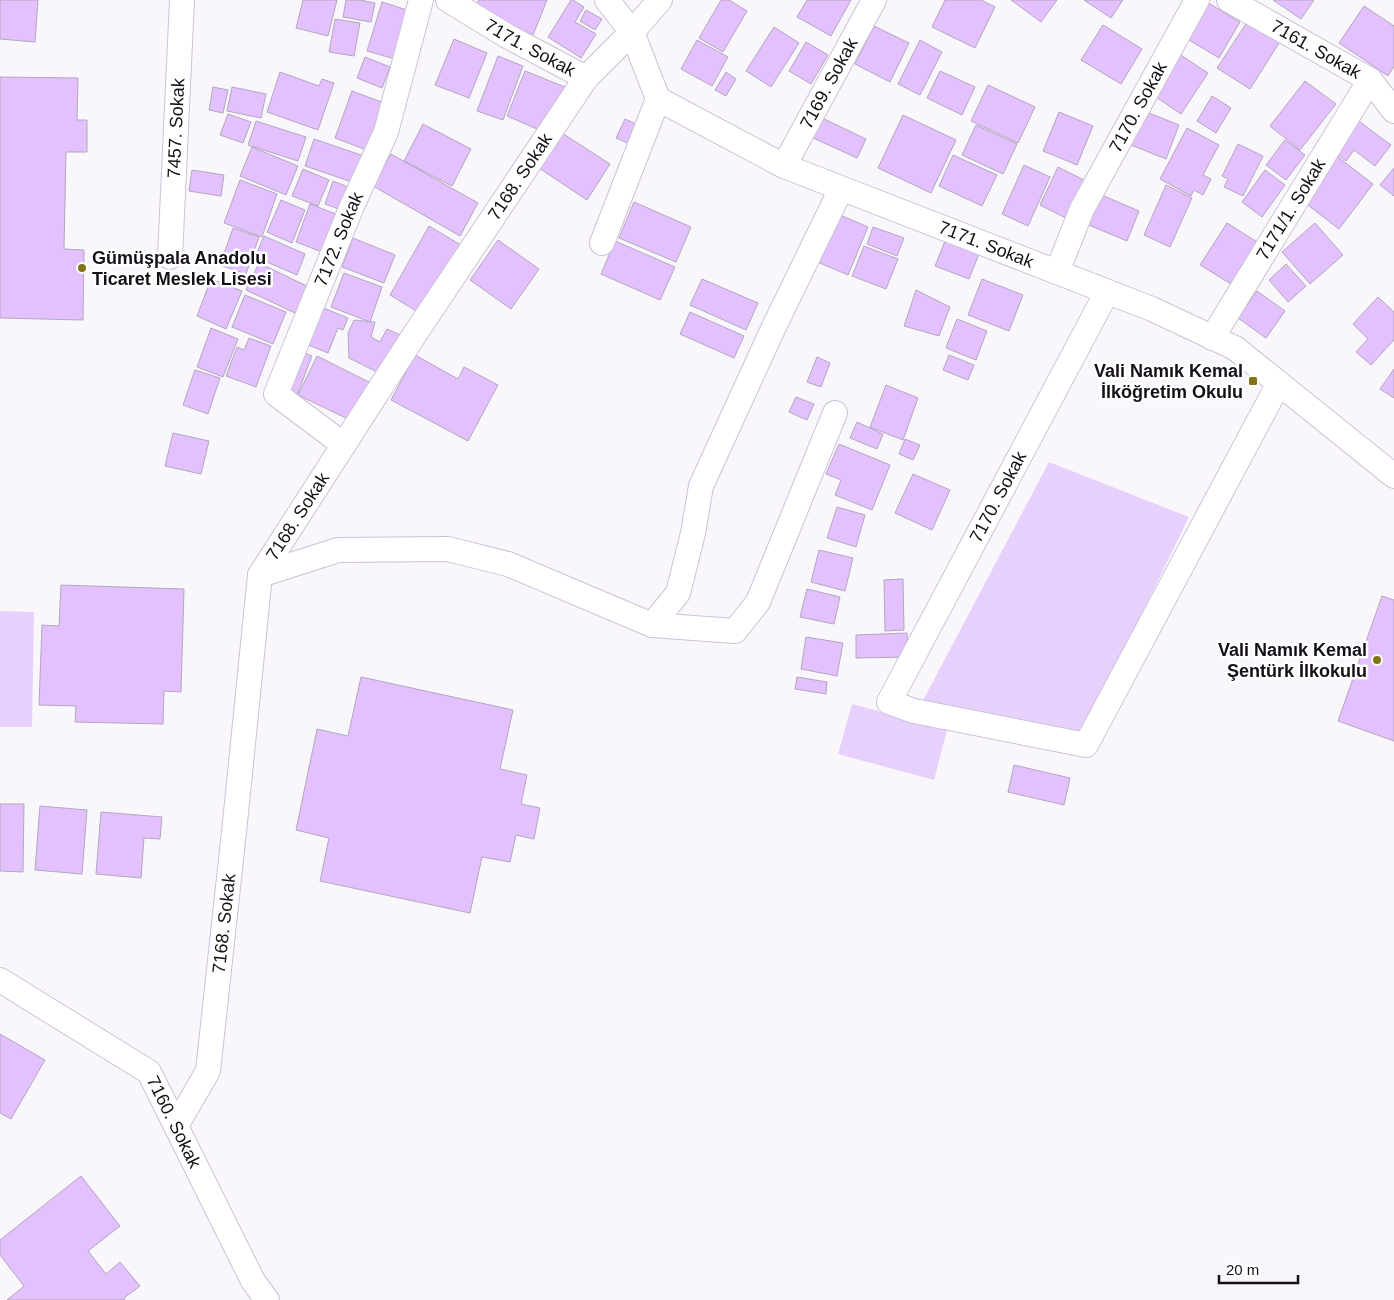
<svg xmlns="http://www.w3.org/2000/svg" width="1394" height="1300" font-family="Arial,sans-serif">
  <rect width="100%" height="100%" fill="#faf7fc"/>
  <!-- green -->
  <path fill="#e8d0fd" d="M1049,462L1189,517L1082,736L919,708Z
    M0,611L34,612L32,727H0Z
    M852,704L947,730L934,780L838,754Z"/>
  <!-- building -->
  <path fill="#e2c1fe" stroke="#b3a6be" d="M0,0H38L35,42L0,39Z
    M303,0H337L328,36L296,28Z
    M346,0H360L375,3L371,22L343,17Z
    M479,0H547L533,35L474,10Z
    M571,0H573L584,7L575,22L596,34L581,58L548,37Z
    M721,0H729L747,11L723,52L699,38Z
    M807,0H851L831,36L797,17Z
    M945,0H981L995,7L975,48L932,27Z
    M1011,0H1057L1041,22Z
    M1084,0H1123L1111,18Z
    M1273,0H1314L1301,19Z
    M1205,1L1240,22L1219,58L1184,37Z
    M382,2L410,11L395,59L367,51Z
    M1364,6L1394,26V66L1388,76L1339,43Z
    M586,10L602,19L595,30L580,21Z
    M335,19L360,23L354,56L329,52Z
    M1249,19L1281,40L1250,89L1217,68Z
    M1103,25L1142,49L1121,84L1081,60Z
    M874,26L909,43L890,82L855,64Z
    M774,27L799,43L771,87L746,71Z
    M454,39L487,53L469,98L435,85Z
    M697,40L728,57L712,86L681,69Z
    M920,40L942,52L920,95L898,84Z
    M806,42L828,55L811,84L789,71Z
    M1176,52L1208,73L1181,114L1150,93Z
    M498,56L523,66L503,120L477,111Z
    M365,57L390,67L382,88L357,78Z
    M525,71L565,87L546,133L507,116Z
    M940,71L975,87L962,115L927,98Z
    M280,72L319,86L322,79L334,83L318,130L267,112Z
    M726,72L736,79L726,96L715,90Z
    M0,77L78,78L77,120H87V152H66L64,249L84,250L83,320L0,318Z
    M1305,81L1336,104L1300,150L1270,126Z
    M988,85L1035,107L1018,143L971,121Z
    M213,87L228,90L223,113L209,110Z
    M232,87L266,94L261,118L227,111Z
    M352,91L387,104L369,151L335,138Z
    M1212,96L1231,108L1216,133L1197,121Z
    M1144,111L1179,125L1166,159L1131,145Z
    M1059,112L1093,126L1077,165L1043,151Z
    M228,114L251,122L243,143L220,135Z
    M903,115L956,140L931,193L878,168Z
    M820,117L866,139L857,158L811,137Z
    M625,119L645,128L637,147L616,138Z
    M1356,119L1391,145L1375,166L1354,150L1346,161L1333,151Z
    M256,121L306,137L298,161L248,145Z
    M423,124L471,149L452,186L404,161Z
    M976,125L1017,144L1003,174L962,155Z
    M1187,128L1219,145L1203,175L1211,179L1203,195L1194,190L1191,196L1160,179Z
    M562,133L610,164L587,200L539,168Z
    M314,139L364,156L355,183L305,166Z
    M1285,140L1305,155L1286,180L1266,165Z
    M1238,144L1263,156L1243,196L1224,187L1228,179L1222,176Z
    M252,147L298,166L286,195L240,176Z
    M391,154L478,203L460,236L373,186Z
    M1334,154L1373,184L1339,229L1300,199Z
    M953,155L997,175L982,206L939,186Z
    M1024,165L1050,177L1028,226L1002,214Z
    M1058,167L1088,182L1070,220L1040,205Z
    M1394,168V196L1380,185Z
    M303,169L329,180L318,206L292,196Z
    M192,170L224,175L221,196L189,191Z
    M1265,170L1285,185L1262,217L1242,202Z
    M240,180L277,194L262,237L224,223Z
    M333,181L353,189L344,211L325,204Z
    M1166,185L1192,198L1170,247L1144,235Z
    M1097,193L1139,211L1127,241L1084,223Z
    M281,200L305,210L292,243L267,232Z
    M634,202L691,227L676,262L619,238Z
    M310,204L336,214L322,252L296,242Z
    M833,212L868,227L848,275L813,260Z
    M1227,223L1257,242L1231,284L1200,265Z
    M1315,223L1343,255L1310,284L1282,252Z
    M429,226L466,248L426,317L390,295Z
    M873,227L904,238L897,256L867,244Z
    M233,228L259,237L246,274L220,265Z
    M264,236L305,254L297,275L255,257Z
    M947,236L981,249L969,279L935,266Z
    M353,238L395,255L384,283L342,267Z
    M498,240L539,269L511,309L470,280Z
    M615,241L675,267L660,300L601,274Z
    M864,246L898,259L886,289L852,276Z
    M259,263L309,287L297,314L246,290Z
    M1286,264L1306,286L1288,302L1269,280Z
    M344,273L382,287L370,322L331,307Z
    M211,279L242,291L226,329L197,316Z
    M702,279L758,303L746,330L690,305Z
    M982,279L1023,295L1009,331L968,315Z
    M916,290L950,307L939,336L904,326Z
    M1257,291L1285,311L1266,338L1238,318Z
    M245,295L286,312L273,344L232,327Z
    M1378,297L1394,312V340L1371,365L1356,352L1368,339L1353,324Z
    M321,307L348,318L343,330L338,328L328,353L306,344Z
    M690,312L744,336L734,358L680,334Z
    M957,319L987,331L976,360L946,348Z
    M354,320L375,322L371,337L380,342L387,329L407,338L379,373L349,358L348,333Z
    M211,328L238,339L223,377L197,367Z
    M249,338L271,346L256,387L226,376L237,347L244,350Z
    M300,351L312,356L296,398L283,393Z
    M415,355L458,379L464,367L498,385L468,441L391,400Z
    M949,355L974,365L968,380L943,370Z
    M317,356L371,383L352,421L298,395Z
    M817,357L830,363L821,387L807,382Z
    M1394,369V398L1380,389Z
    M195,370L220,378L208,414L183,405Z
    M886,385L918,398L903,440L870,427Z
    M796,397L814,404L807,420L789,412Z
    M857,422L883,434L877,449L850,438Z
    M173,433L209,441L201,474L165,466Z
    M905,439L920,445L913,460L899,454Z
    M839,444L890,465L872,510L835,495L841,480L826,474Z
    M913,474L950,490L932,530L895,513Z
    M837,507L865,515L856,547L827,538Z
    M819,550L853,558L845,591L811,582Z
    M903,579L904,630L885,631L884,580Z
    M61,585L184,589L181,692L164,691L163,724L75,722L76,706L39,705L42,625L59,626Z
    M807,589L840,597L834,624L800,617Z
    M1382,596L1394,600V741L1338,721Z
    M907,633L908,657L856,658V635Z
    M806,637L843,643L837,676L801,669Z
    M361,677L513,710L500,769L527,775L521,804L540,808L534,839L516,835L510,862L482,857L470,913L320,881L329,838L296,830L317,729L348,736Z
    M797,677L827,682L826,694L795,689Z
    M1014,765L1070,778L1064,805L1008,792Z
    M0,804H24L23,872L0,871Z
    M40,806L87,810L82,874L35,870Z
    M101,812L162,817L160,839L144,838L141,878L96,874Z
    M0,1034L45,1060L11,1119L0,1113Z
    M81,1176L120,1226L88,1251L106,1274L120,1262L140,1286L124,1298L125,1300H7L24,1286L0,1255V1240Z"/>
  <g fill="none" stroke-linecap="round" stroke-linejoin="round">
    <defs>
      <g id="street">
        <path id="s1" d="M448,0L507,36L586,78"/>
        <path id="s2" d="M607,0L632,32L658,99L784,166L1152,309L1235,348L1394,476"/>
        <path id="s3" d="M1229,0L1370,80L1394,111"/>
        <path id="s4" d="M784,166L874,0"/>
        <path d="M602,243L658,99"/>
        <path id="s5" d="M170,257L182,0"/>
        <path id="s6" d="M1057,272L1082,209L1197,0"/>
        <path d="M1107,292L889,702L914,711L1086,745L1279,383"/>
        <path id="s7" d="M1212,338L1370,80"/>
        <path id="s8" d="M344,445L276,394L352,206L386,132L421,0"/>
        <path d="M260,575L338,550L448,549L508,564L652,625L735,631L758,602L835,413"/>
        <path d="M652,625L678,593L693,533L701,486L772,331L841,189"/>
        <path id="s9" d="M0,980L149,1072L253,1281L267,1300"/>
        <path id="s10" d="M176,1126L208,1071L234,832L260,575L413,337L586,78L632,32L660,0"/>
      </g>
    </defs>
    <!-- street casing -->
    <use href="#street" stroke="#cdc1d9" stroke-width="26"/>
    <!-- street -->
    <use href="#street" stroke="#fff" stroke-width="24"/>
  </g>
  <!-- markers -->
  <g fill="#837315" stroke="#fff" stroke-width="2">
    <circle cx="82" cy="268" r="5"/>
    <rect x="1248" y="376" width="10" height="10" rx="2.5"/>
    <circle cx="1377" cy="660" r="5"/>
  </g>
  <g text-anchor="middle" stroke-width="5" stroke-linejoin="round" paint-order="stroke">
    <!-- street labels -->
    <g font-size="18" fill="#151018" stroke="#fff">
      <text dy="6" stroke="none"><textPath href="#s1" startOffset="95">7171. Sokak</textPath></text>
      <text dy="6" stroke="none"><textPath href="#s3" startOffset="100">7161. Sokak</textPath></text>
      <text dy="6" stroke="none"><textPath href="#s4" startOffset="94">7169. Sokak</textPath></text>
      <text dy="6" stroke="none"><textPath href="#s6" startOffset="184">7170. Sokak</textPath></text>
      <text dy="6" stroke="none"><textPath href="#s5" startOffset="129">7457. Sokak</textPath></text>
      <text dy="6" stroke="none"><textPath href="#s10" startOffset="1038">7168. Sokak</textPath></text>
      <text dy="6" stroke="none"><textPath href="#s7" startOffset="151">7171/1. Sokak</textPath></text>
      <text dy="6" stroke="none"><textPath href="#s8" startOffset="252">7172. Sokak</textPath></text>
      <text dy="6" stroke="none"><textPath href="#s2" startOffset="472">7171. Sokak</textPath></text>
      <text transform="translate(998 497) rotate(-62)" y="6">7170. Sokak</text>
      <text dy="6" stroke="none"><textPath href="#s10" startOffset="632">7168. Sokak</textPath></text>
      <text dy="6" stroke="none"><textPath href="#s10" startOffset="212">7168. Sokak</textPath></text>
      <text dy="6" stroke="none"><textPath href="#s9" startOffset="231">7160. Sokak</textPath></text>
    </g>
    <!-- poi labels -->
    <g font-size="18" font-weight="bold" fill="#151018" stroke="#fff" text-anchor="end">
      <text x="92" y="264" text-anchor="start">Gümüşpala Anadolu<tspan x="92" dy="21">Ticaret Meslek Lisesi</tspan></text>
      <text x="1243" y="377">Vali Namık Kemal<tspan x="1243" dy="21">İlköğretim Okulu</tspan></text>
      <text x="1367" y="656">Vali Namık Kemal<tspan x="1367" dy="21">Şentürk İlkokulu</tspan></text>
    </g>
  </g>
  <!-- scale -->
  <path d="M1219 1275v8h79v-8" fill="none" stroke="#151018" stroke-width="2.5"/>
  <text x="1226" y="1275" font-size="15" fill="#151018" stroke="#ffffff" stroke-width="4" paint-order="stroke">20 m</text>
</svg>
